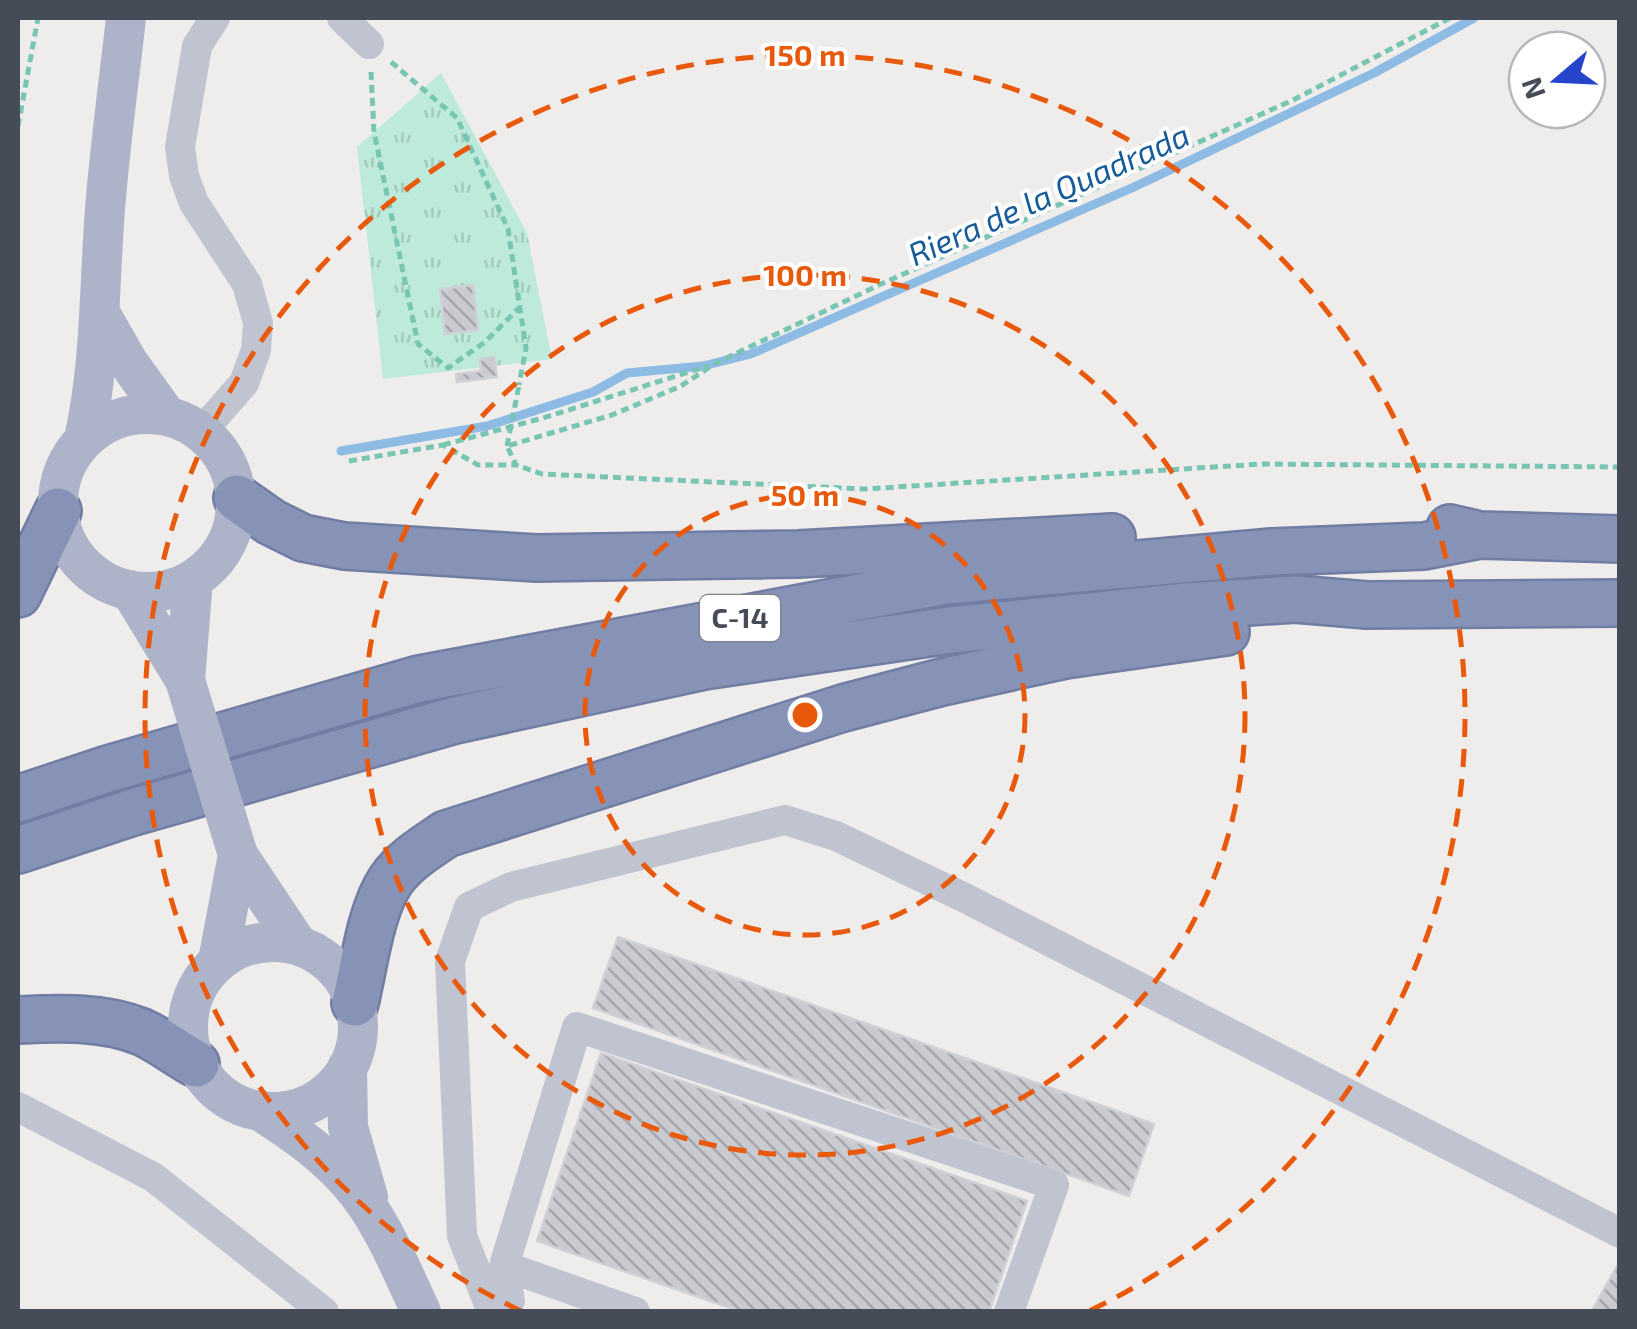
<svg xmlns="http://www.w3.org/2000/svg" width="1637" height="1329" font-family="'Exo 2',sans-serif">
  <defs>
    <pattern id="grass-tufts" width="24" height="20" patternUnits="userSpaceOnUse" patternTransform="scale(2.5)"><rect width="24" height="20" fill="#bdeada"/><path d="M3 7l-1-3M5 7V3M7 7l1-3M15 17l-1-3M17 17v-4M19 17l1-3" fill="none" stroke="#a4cabd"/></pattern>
    <pattern id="building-back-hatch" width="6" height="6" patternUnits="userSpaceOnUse" patternTransform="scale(2.5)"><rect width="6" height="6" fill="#cacad1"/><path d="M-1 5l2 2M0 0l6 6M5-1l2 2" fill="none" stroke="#a6a6ac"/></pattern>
  </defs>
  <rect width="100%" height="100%" fill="#efedec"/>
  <!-- grass -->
  <path fill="url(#grass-tufts)" d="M441,73L527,233L552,359L383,379L357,147Z"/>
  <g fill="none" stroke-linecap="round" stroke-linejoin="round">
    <!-- stream -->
    <path stroke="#8dbbe4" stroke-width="9" d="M341,451L487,426L593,392L627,373L703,366L751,354L1134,187L1374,73L1474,18"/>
  </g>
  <!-- building -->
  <path fill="url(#building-back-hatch)" stroke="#d0d0d7" stroke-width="2.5" d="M473,285L478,330L445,334L440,289Z
    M494,357L497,377L457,382L456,374L481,371L480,359Z
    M618,937L1154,1124L1129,1196L593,1008Z
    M601,1053L1027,1201L989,1312H742L537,1241Z
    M1620,1261V1312H1591Z"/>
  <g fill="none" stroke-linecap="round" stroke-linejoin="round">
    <defs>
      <path id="highway" d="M237,498L271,522L303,538L344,546L536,558L798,554L1112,537
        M1450,528L1480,535L1620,539
        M18,594L58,511
        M18,799L108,769L419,679L946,581L1272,552L1424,546L1480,535
        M18,850L130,813L455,720L704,666L950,630L1187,606L1295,599L1367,605L1620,603
        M355,1003C364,966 370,911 391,880C405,860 427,847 446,834L843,708L942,682L1065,655L1226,632
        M18,1020C59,1018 103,1016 142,1032C160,1040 178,1054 196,1064"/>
    </defs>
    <!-- highway casing -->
    <use href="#highway" stroke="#727da3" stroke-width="50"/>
    <!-- path -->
    <path stroke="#78c5b3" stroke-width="5" stroke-dasharray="8 5" stroke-linecap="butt" d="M1450,18L1293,100L879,285L716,363L681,386L612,415L507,446L516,465L542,474L864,489L1262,464L1620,467
      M391,62L457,118L508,229L526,348L519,385
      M371,72L374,132L418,344L448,368L485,342L520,307
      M18,126L38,18
      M443,445L543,418L708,366
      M349,461L443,445L478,465H516"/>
    <!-- minor -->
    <path stroke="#c0c4d0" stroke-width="30" d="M342,18L369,44
      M202,431L244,383L256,350L258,323L247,284L194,203L184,176L180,147L197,46L215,18
      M18,1107L153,1177L324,1312
      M504,1266L635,1312
      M492,1310L510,1301L504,1266L577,1027L1054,1185L1009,1312
      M492,1312L462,1236L450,961L469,907L511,887L785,820L836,836L965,898L1620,1233"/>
    <!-- major -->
    <path stroke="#adb4c9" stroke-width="40" d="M100,313L128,362L166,415
      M58 503a89 89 0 1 1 178 0a89 89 0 1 1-178 0Z
      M84,439C101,363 99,286 105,209C110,145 119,81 126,18
      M130,590L185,680
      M185,680L193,580
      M238,855L298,945
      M188 1027a85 85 0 1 1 170 0a85 85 0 1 1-170 0Z
      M218,961L238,855
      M347,1068L348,1127L368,1197
      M262,1112C293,1132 323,1153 348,1181C381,1218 400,1267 421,1312"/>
    <!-- highway -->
    <use href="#highway" stroke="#8792b7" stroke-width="45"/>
    <!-- path-bridge -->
    <path stroke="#78c5b3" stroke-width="5" stroke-dasharray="8 5" stroke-linecap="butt" d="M507,446L519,385"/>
    <!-- major-bridge -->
    <path stroke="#adb4c9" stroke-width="40" d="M185,680L238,855"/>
  </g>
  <!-- distance rings -->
  <g fill="none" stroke="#e8590c" stroke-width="5" stroke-dasharray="18 12">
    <circle cx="805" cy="715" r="220"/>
    <circle cx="805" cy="715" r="440"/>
    <path d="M521 1311A660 660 0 1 1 1089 1311"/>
  </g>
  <g text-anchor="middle" stroke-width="8" stroke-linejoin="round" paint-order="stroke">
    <!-- shield labels -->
    <rect fill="#fff" stroke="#7e818a" stroke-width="2.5" x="700" y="595" width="80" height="46" rx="8"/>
    <g font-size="28" font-weight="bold" fill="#464b58">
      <text x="740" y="628">C-14</text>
    </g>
    <!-- water labels -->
    <g font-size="32" font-style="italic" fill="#175c99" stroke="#fff">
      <text transform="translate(1049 195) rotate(-24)" y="11">Riera de la Quadrada</text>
    </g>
  </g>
  <circle cx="805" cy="715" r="15" fill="#e8590c" stroke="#fff" stroke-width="5"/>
  <g font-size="30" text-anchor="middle" font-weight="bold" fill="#e8590c" stroke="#fff" stroke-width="8" stroke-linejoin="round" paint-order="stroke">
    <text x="805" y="66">150 m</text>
    <text x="805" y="286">100 m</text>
    <text x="805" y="506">50 m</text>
  </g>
  <!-- border -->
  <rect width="1637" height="1329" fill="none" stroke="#464b58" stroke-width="40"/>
  <!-- north arrow -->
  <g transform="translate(1557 80) rotate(251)"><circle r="48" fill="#ffffff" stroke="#b5b7bc" stroke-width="2.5"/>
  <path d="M0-8L18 38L0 25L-18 38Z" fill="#2744cd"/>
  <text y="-15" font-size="28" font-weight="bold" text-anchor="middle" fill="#464b58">N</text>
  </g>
</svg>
